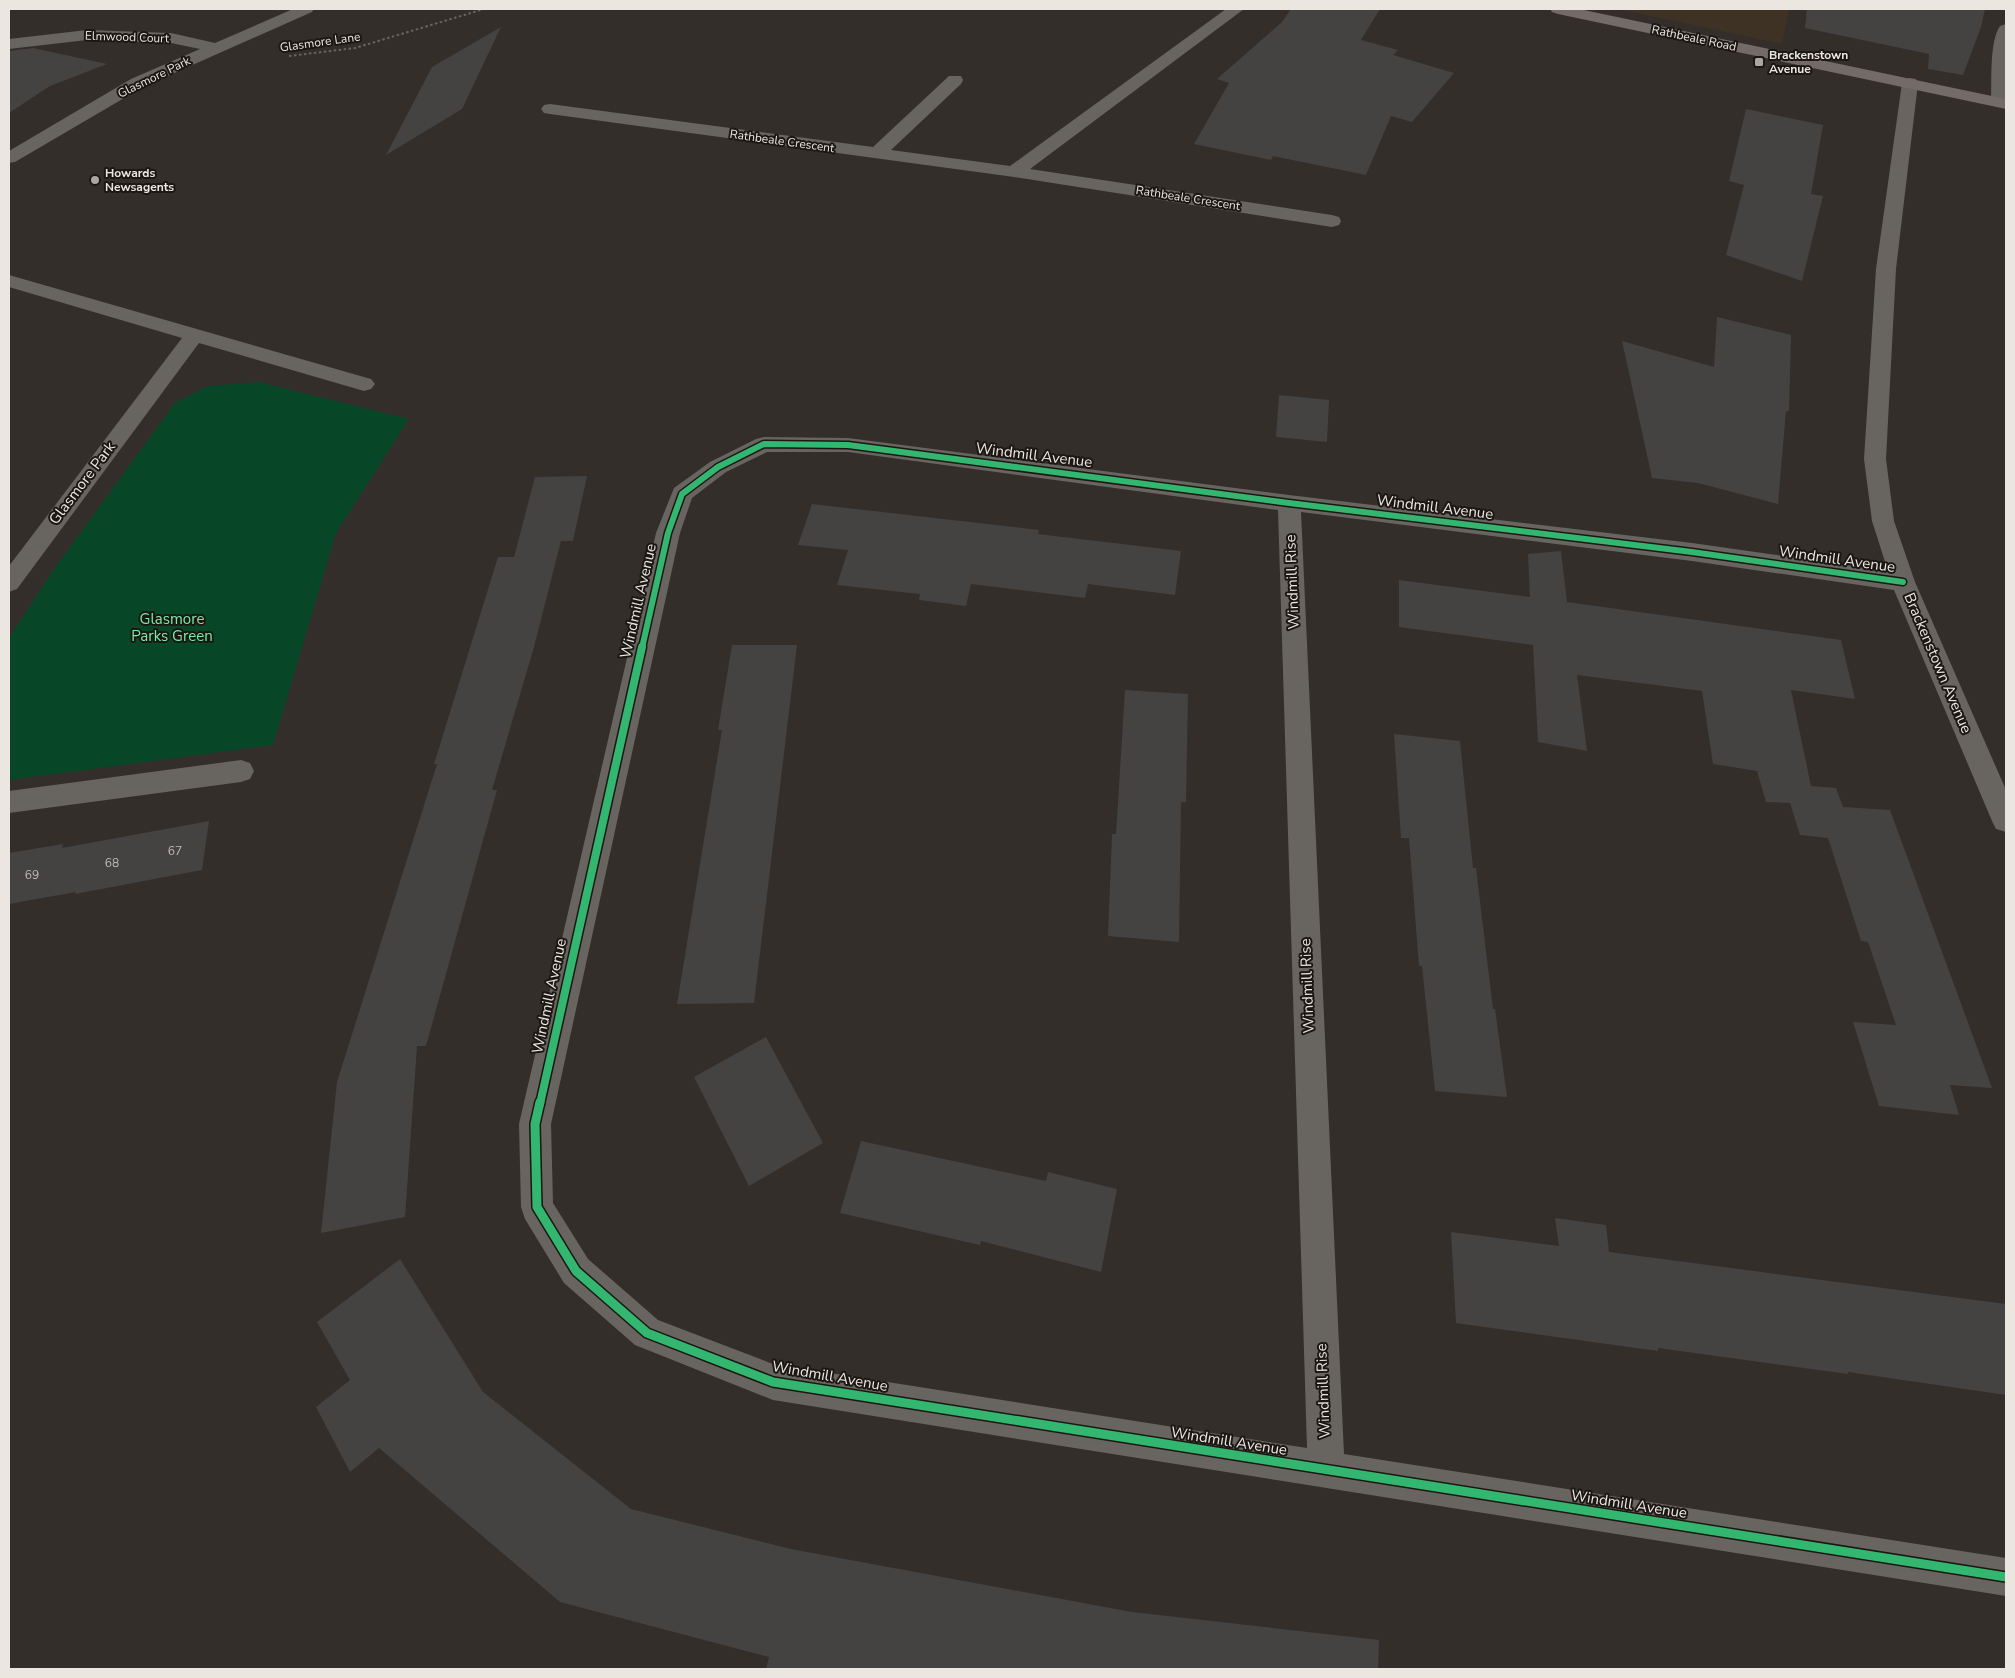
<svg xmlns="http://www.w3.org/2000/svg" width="2015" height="1678" font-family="'Nunito Sans',sans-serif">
  <rect width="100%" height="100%" fill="#332e29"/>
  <!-- built -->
  <path fill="#3e3225" d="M1618,9H1789L1782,44Z"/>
  <!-- green -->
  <path fill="#074728" d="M259,382L409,419L336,533L273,745L9,780V638L54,569L175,403L208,386Z"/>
  <!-- building -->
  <path fill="#454242" d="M1291,9H1380L1361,40L1398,50L1393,55L1454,73L1412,122L1391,116L1366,175L1273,156L1271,160L1194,144L1229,83L1217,79L1282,22Z
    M1807,9H1985L1981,27L1963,75L1928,69L1929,54L1805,28Z
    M501,27L462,109L386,155L432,67Z
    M33,48L107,64L50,86L9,113V51Z
    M1746,109L1823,125L1811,194L1823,196L1802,281L1726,255L1744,185L1729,181Z
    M1717,317L1791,335L1789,411H1786L1778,504L1698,483L1652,478L1622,341L1714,367Z
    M1279,395L1329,400L1327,442L1276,437Z
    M587,476L573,541H561L534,647L492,790H497L426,1046H417L405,1217L321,1233L337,1082L437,764H434L498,557H514L535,477Z
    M812,504L1039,530L1038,534L1181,551L1175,595L1088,584L1085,598L971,584L966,606L919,600L920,594L837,585L848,550L798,545Z
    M1561,551L1567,602L1841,640L1855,699L1791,690L1811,786L1836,788L1843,807L1890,810L1992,1088L1950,1085L1959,1115L1879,1106L1853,1022L1896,1025L1868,942L1861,941L1828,838L1800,835L1790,803L1766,802L1757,771L1713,764L1702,691L1577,675L1587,751L1538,742L1533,645L1399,627V580L1530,597L1528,554Z
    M732,645H797L754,1003L677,1004L722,730H718Z
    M1125,690L1188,694L1186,802H1181L1179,942L1108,936L1112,834H1116Z
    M1394,734L1460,741L1473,868H1476L1493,1009H1495L1507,1097L1435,1091L1422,966H1419L1409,838H1401Z
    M209,821L202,870L75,894L76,892L9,904V853L63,844L62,848Z
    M766,1037L823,1143L749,1186L694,1077Z
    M861,1141L1046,1181L1048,1172L1117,1189L1101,1272L981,1241L980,1245L840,1213Z
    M1555,1218L1606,1225L1609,1252L2006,1304V1395L1848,1372V1374L1658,1348V1351L1456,1323L1451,1232L1559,1246Z
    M400,1259L483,1392L631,1509L791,1549L1132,1612L1379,1640L1378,1669H766L769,1657L560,1602L379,1448L350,1472L316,1407L350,1380L317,1322Z"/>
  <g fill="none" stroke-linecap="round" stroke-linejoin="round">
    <!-- path -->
    <path stroke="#696461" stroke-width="2" stroke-dasharray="2.5 2.5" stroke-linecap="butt" d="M289,56L355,48L484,9"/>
    <!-- minor -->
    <path fill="#68645f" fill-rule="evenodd" d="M293,9H314L312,12L143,87L15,162L9,163V151L131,79L200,49L171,43L87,40L9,49V39L87,30L171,33L215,43Z
      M1226,9H1244L1030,169L1332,215L1339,217L1341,221L1339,225L1332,227L1014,177L550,114L544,113L541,109L544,105L550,104L873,147L949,76H961L963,80L961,84L891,150L1010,166Z
      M2006,24V105L2000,107L1994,106L1991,102C1992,82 1989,42 2000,26Z
      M1910,78L1916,79L1918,83L1896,269L1886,459L1894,521L1915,582L2006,790V832L1996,829L1992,821L1894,590L1692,561L1301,512L1344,1454L2006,1558V1596L773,1400L635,1345L564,1283L525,1219L521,1207L519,1124L656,533L674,488L710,462L756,439L764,437L848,438L1289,495L1692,543L1888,571L1872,521L1864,459L1876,269L1902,83L1904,79ZM767,452H848L1278,510L1307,1448L773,1364L658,1320L588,1259L553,1203L551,1124L680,533L692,498L726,472Z
      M9,275L371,379L375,384L371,389L364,391L199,343L17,589L9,592V566L182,338L9,287Z
      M241,760L250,763L254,771L250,779L241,782L9,813V791Z"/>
    <!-- secondary -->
    <path fill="#726b68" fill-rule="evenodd" d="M1550,9H1579L2006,99V109L1558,14L1552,12Z"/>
    <defs>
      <path id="cycleway-far2" d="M642,648L668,533L682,494L718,467L764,444L848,445L1289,503L1692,552L1903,582"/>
      <path id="cycleway-far1" d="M540,1104L642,647"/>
      <path id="cycleway" d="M540,1102L535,1124L537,1207L576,1271L647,1333L773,1382L2006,1577"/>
    </defs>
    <!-- cycleway-far2 casing -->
    <use href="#cycleway-far2" stroke="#1b1713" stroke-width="9"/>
    <!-- cycleway-far1 casing -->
    <use href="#cycleway-far1" stroke="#1b1713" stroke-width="11"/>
    <!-- cycleway casing -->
    <use href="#cycleway" stroke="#1b1713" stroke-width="12"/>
    <!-- cycleway-far2 -->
    <use href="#cycleway-far2" stroke="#33b770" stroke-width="6"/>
    <!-- cycleway-far1 -->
    <use href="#cycleway-far1" stroke="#33b770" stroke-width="8"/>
    <!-- cycleway -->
    <use href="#cycleway" stroke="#33b770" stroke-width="9"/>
  </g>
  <!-- markers -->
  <g fill="#aba6a0" stroke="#1b1713" stroke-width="2">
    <rect x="1754" y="57" width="10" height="10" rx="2.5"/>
    <circle cx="95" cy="180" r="5"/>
  </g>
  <g text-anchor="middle" stroke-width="4" stroke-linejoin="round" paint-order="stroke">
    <!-- far-street labels -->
    <g font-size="12" fill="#ece6e0" stroke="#1b1713">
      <text transform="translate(127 37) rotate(2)" y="4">Elmwood Court</text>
      <text transform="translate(1694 38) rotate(12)" y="4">Rathbeale Road</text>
      <text transform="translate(320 42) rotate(-8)" y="4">Glasmore Lane</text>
      <text transform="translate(154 77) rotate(-26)" y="4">Glasmore Park</text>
      <text transform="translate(782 141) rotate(8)" y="4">Rathbeale Crescent</text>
      <text transform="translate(1188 198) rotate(9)" y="4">Rathbeale Crescent</text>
    </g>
    <!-- far-poi labels -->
    <g font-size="12" font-weight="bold" fill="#ece6e0" stroke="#1b1713" text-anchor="start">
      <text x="1769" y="59">Brackenstown<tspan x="1769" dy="14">Avenue</tspan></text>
      <text x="105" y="177">Howards<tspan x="105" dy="14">Newsagents</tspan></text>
    </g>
    <!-- number labels -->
    <g font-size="12" fill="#c2bdb8">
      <text x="175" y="855">67</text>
      <text x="112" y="867">68</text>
      <text x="32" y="879">69</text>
    </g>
    <!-- street labels -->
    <g font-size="15" fill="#ece6e0" stroke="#1b1713">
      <text transform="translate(1034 455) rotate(7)" y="5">Windmill Avenue</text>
      <text transform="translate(82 483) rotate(-53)" y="5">Glasmore Park</text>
      <text transform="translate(1435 507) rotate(7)" y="5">Windmill Avenue</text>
      <text transform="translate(1837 559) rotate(8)" y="5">Windmill Avenue</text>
      <text transform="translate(1292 582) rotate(-92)" y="5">Windmill Rise</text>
      <text transform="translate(638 601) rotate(-77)" y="5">Windmill Avenue</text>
      <text transform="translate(1938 663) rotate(67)" y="5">Brackenstown Avenue</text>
      <text transform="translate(1307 986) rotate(-92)" y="5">Windmill Rise</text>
      <text transform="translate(549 996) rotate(-78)" y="5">Windmill Avenue</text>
      <text transform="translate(830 1376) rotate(10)" y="5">Windmill Avenue</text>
      <text transform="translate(1323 1391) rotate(-92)" y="5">Windmill Rise</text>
      <text transform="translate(1229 1441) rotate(9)" y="5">Windmill Avenue</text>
      <text transform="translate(1629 1504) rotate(9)" y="5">Windmill Avenue</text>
    </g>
    <!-- park labels -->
    <g font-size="15" fill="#77eda6" stroke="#1b1713">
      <text x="172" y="624">Glasmore<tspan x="172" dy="17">Parks Green</tspan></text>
    </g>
  </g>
  <!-- border -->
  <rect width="2015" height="1678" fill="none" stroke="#ece6e0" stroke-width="20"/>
</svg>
